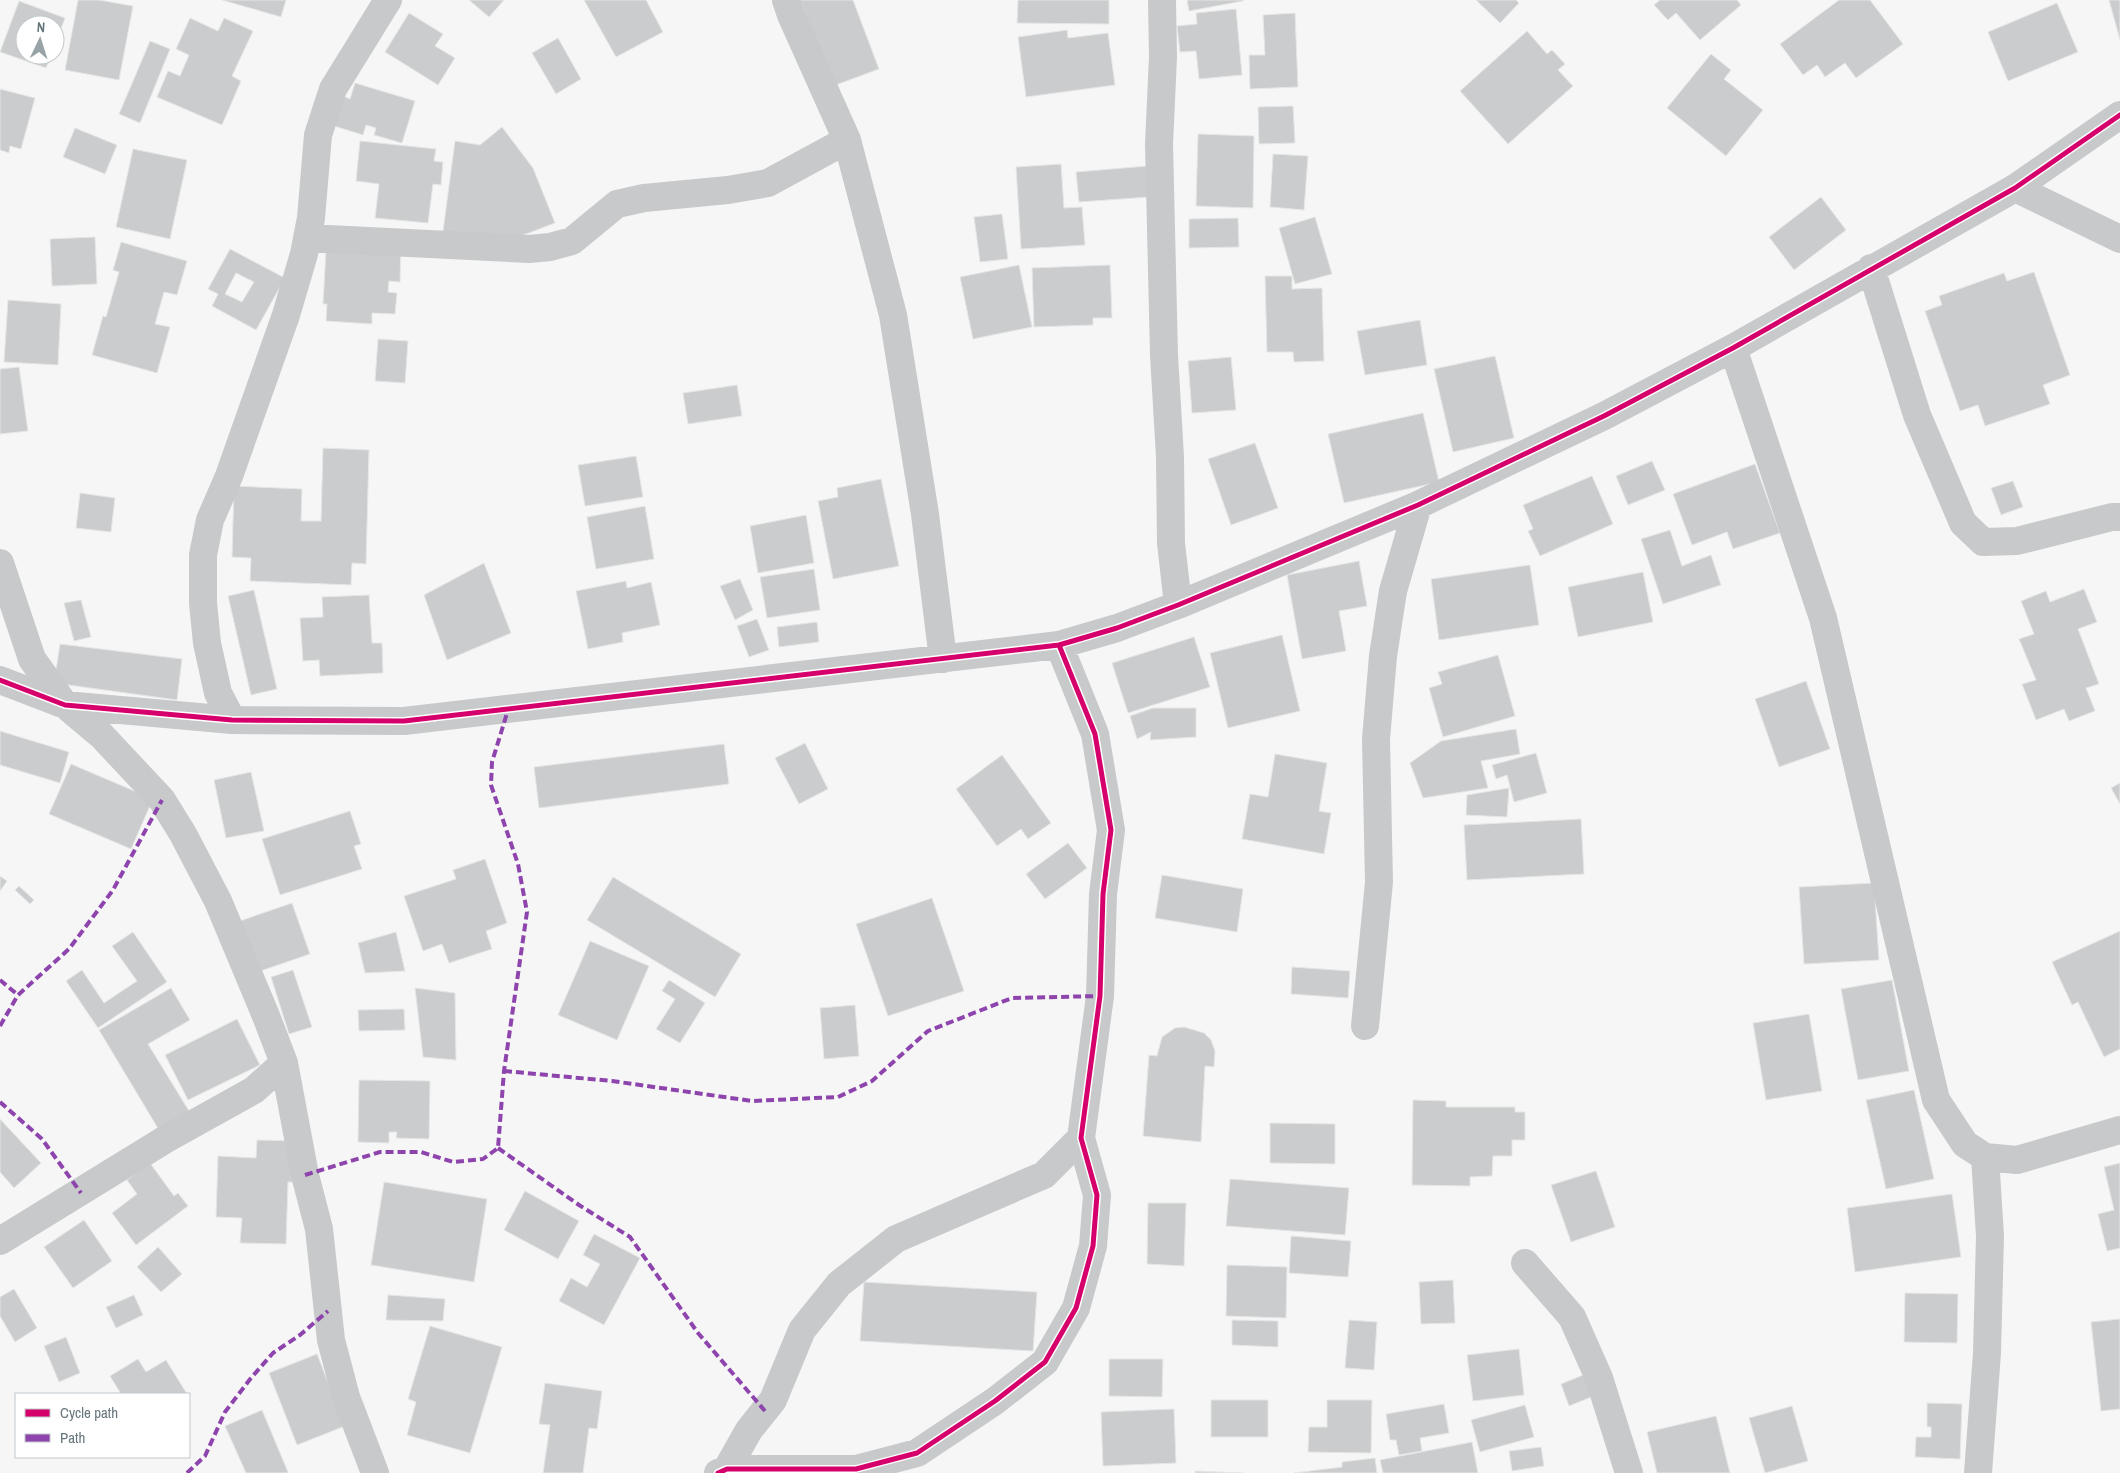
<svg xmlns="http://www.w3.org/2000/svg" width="2120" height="1473" font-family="'Archivo Narrow',sans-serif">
  <rect width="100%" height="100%" fill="#f6f6f6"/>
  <!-- building -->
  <path fill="#cacccd" stroke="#e6e6e6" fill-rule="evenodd" d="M78,0H99L133,6L119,80L65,70Z
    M222,0H286L281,17Z
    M469,0H504L489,17Z
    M584,0H646L663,32L616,57Z
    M800,0H853L879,69L833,86Z
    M1018,0H1109V24L1017,23Z
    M1187,0H1243V1L1189,11Z
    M1476,0H1516L1519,3L1500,23Z
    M1660,0H1737L1741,5L1700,40L1676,13L1668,20L1654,5Z
    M1839,0H1870L1903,44L1856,78L1845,63L1825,77L1817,65L1803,75L1780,44Z
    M2109,0H2120V40Z
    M19,1L65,18L55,45V25H25V55H51L46,68L0,52Z
    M2057,3L2078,52L2008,81L1988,32Z
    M1236,9L1242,75L1199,79L1196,51L1180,52L1177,26L1197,24L1196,13Z
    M409,13L443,34L435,46L455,58L438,85L385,52Z
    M1295,13L1298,87L1250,89L1249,55H1265L1263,15Z
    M190,18L218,31L224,18L253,31L232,76L241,81L222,125L157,97L168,71L180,76L189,55L176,49Z
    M1067,30L1068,38L1108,33L1115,85L1026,97L1018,37Z
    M1527,31L1547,54L1552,50L1565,64L1558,70L1573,86L1508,144L1460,91Z
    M558,38L581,79L556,94L532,53Z
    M150,41L170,49L140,123L119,114Z
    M1711,54L1731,70L1724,79L1763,110L1726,156L1667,108Z
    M355,83L415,101L402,143L374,135L376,128L366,125L363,135L334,126L343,96L350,99Z
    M0,89L35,98L21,149L10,146L9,153L0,150Z
    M1293,106L1295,143L1259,144L1258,107Z
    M502,127L533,168L555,223L492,247L443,231L455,141L480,145Z
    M75,128L117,145L105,174L63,157Z
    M1198,134L1254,136L1253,208L1196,206Z
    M360,141L436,149L434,161L443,162L441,185L433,184L428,223L375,218L379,184L356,181Z
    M133,149L187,160L170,239L116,227Z
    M1273,154L1308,156L1304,210L1270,207Z
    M1061,164L1064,208L1082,207L1085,245L1021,249L1016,167Z
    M1147,166L1149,197L1079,202L1076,172Z
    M1821,197L1846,230L1794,270L1769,237Z
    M1002,214L1008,259L980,262L974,217Z
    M1315,217L1332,274L1295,284L1279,228Z
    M1238,218L1239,247L1189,248V219Z
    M95,237L97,284L52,286L50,239Z
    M121,242L187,261L177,295L164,292L155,324L170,327L157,373L92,355L103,316L106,317L119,272L113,270Z
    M401,247L400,282L389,281L388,292L397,293L395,314L372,313V324L326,321L327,304H323L326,249Z
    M230,249L285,278L256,330L212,306L218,294L208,289ZM236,273L254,282L242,302L225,294Z
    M1019,265L1032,327L973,339L960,277Z
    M1110,265L1112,318H1093V325L1034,327L1032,268Z
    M2034,272L2070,375L2043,385L2050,404L1985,426L1978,405L1960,411L1925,311L1942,305L1939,296L2004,273L2007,281Z
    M1265,276H1292V289L1322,288L1324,361L1294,362L1293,352H1267Z
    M8,300L61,304L58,365L4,362Z
    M1420,320L1427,365L1365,375L1357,331Z
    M378,339L408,341L405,383L375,381Z
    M1495,356L1514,438L1453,452L1434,369Z
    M1231,357L1236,410L1192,413L1188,361Z
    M19,367L28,431L0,434V369Z
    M737,385L742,416L688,424L683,393Z
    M1423,413L1439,482L1344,503L1328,434Z
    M1255,443L1278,508L1231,525L1208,459Z
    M323,448L369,450L366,564L352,563L351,585L250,581L251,558L232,557L234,486L302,489L301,521H321Z
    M636,456L643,497L585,506L578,465Z
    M1652,461L1665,490L1628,505L1616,476Z
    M1755,464L1780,533L1733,549L1727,532L1692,545L1673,494Z
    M1592,476L1613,524L1540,556L1528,531L1533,529L1523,505Z
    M881,479L899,566L833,579L818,501L838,497L837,488Z
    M2013,481L2023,507L2001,515L1991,488Z
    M80,493L115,498L111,532L76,528Z
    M645,506L654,559L596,569L587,517Z
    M806,515L814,563L758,573L750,526Z
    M1670,530L1682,566L1711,555L1721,585L1663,604L1641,539Z
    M1359,561L1367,606L1339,611L1346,651L1302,659L1287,575Z
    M484,563L511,633L447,660L424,595Z
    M1530,565L1539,625L1439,640L1431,579Z
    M814,569L820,610L767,618L760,577Z
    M1643,572L1653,622L1578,637L1568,587Z
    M740,579L753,610L735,620L720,586Z
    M626,581L627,588L651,582L660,625L622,633L623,642L588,649L576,591Z
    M2084,589L2097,622L2078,629L2099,684L2086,688L2095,711L2069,721L2064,709L2036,720L2022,684L2036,680L2019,639L2034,634L2021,601L2046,591L2050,602Z
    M254,590L277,689L251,695L228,596Z
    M369,595L372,643H382L383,673L320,676L319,660L303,661L300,618L323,617L322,597Z
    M81,600L91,637L74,641L64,603Z
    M757,619L769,650L749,657L737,626Z
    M817,622L819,642L779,647L777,627Z
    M1282,635L1300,711L1228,728L1210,653Z
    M1194,637L1210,687L1128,713L1112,663Z
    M60,644L182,659L177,700L54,683Z
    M1498,655L1515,716L1443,737L1429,688L1442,684L1438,672Z
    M1806,681L1830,749L1779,767L1755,699Z
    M1153,708H1196V737L1150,740L1151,732L1137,739L1130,716Z
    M1516,729L1520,754L1481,761L1488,788L1423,798L1410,763L1441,741Z
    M0,731L69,752L60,783L0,765Z
    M805,743L828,789L799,804L775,758Z
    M724,744L729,784L539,808L534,767Z
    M1536,753L1547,793L1514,802L1507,775L1496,779L1492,765Z
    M1275,754L1327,763L1319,811L1331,813L1324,854L1242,839L1250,794L1268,797Z
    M1002,755L1051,823L1028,839L1021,829L997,846L956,789Z
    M71,764L153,799L131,849L49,814Z
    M251,772L264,831L226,838L214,780Z
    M2120,783V804L2111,788Z
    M1509,788L1507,817L1466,815L1467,795Z
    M350,811L361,844L354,846L362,869L280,895L262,839Z
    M1581,819L1584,874L1467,880L1464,825Z
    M1068,843L1087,868L1045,899L1026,874Z
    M485,859L507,923L486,931L492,949L449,963L442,944L423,951L404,896L456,879L453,870Z
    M1162,875L1243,889L1237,932L1155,918Z
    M0,876L7,881L0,891Z
    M613,877L741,954L715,997L587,920Z
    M1874,883L1879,960L1804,964L1799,887Z
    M19,886L34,900L30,904L15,890Z
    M932,898L964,991L888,1016L856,924Z
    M292,903L310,954L252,974L234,923Z
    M2120,931V1049L2104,1057L2078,1002L2072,1005L2052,962Z
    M133,932L167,982L98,1028L66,981L82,970L104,1003L137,981L112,946Z
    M396,932L405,971L365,973L358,943Z
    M590,941L649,966L617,1040L558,1015Z
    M1292,967L1350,971L1348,998L1291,994Z
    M293,970L312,1027L289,1034L271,977Z
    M669,980L705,1003L680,1043L656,1029L675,999L662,991Z
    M1892,980L1909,1071L1858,1080L1841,989Z
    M171,988L190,1020L148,1044L189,1111L159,1130L99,1030Z
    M415,988L455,993L456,1060L423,1057Z
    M855,1005L859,1056L824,1059L820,1008Z
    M404,1009L405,1030L359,1031L358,1010Z
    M1809,1014L1822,1091L1766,1100L1753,1023Z
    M237,1019L260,1065L188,1100L165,1055Z
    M1184,1027L1204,1033L1211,1040L1215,1051L1214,1067L1205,1066L1201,1142L1143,1136L1149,1055L1157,1056L1162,1037L1175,1028Z
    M359,1080L430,1081L429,1139L396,1138L397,1132H389V1143L358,1142Z
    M1914,1090L1934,1179L1886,1189L1866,1100Z
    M1413,1100L1446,1101V1107H1515V1112H1525V1140H1512V1156H1493L1492,1176L1470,1177V1186L1412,1185Z
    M0,1119L41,1163L14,1188L0,1172Z
    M1270,1123L1335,1124V1164L1270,1163Z
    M257,1140L297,1141L296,1182H288L286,1244L240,1243L242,1218L216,1217L218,1156L256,1158Z
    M150,1163L174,1196L178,1193L188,1206L136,1245L112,1213L137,1194L127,1180Z
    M2120,1163V1248L2107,1251L2098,1214L2114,1210L2104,1167Z
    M1596,1171L1615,1227L1571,1242L1551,1185Z
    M1230,1179L1349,1188L1345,1235L1226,1226Z
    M384,1182L487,1199L474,1282L371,1265Z
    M525,1191L579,1221L558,1259L504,1230Z
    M1952,1194L1961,1257L1855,1272L1847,1208Z
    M1148,1203H1186L1184,1266L1147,1264Z
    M84,1220L112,1261L73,1288L44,1247Z
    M594,1234L640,1258L604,1325L559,1301L571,1278L587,1287L600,1264L583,1255Z
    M1291,1236L1351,1241L1348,1277L1289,1273Z
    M158,1247L182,1274L161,1292L137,1267Z
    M1227,1265L1287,1267L1286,1318L1226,1316Z
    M1453,1280L1455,1323L1421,1324L1419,1282Z
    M864,1282L1037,1292L1033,1351L860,1341Z
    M14,1289L37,1328L15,1342L0,1316V1297Z
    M1905,1293L1958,1294L1957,1343L1904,1342Z
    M134,1295L143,1315L116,1328L106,1307Z
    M388,1295L445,1299L443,1321L386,1320Z
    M2120,1319V1409L2101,1411L2091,1322Z
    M1232,1320L1278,1321V1347L1232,1345Z
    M1349,1320L1377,1322L1374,1370L1345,1368Z
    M430,1326L502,1347L470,1453L407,1435L416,1402L408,1399Z
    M66,1337L80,1373L59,1382L44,1346Z
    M1519,1349L1524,1395L1473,1401L1467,1355Z
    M317,1354L345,1426L297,1445L269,1373Z
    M138,1359L146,1372L166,1360L187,1394H121L110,1376Z
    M1109,1359H1163L1162,1397L1109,1396Z
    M1588,1373L1596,1395L1569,1406L1561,1384Z
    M545,1383L602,1391L597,1429L589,1428L583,1473H543L550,1425L539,1424Z
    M1211,1400H1268V1437H1211Z
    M1327,1400H1372L1371,1453L1308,1452L1309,1427H1327Z
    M1927,1403L1962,1404L1960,1459L1915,1457L1916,1437H1931V1427H1927Z
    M1444,1404L1449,1433L1420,1438L1422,1451L1399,1455L1396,1440H1390L1386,1414Z
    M1525,1405L1534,1437L1480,1452L1471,1420Z
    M1792,1406L1808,1461L1765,1473L1749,1418Z
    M1174,1409L1176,1463L1103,1466L1101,1412Z
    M262,1410L288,1472L287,1473H246L225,1426Z
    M1716,1416L1730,1473H1657L1647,1432Z
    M1472,1442L1478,1473H1383L1380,1460Z
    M1541,1447L1544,1466L1512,1471L1509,1451Z
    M1375,1458L1377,1473H1294L1342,1467V1462Z
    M1195,1471L1243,1473H1195Z"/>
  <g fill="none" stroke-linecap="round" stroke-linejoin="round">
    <!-- minor -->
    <path stroke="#c7c9ca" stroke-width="28" d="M786,0L791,15L847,140L893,315L925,514L943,659
      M1162,0L1163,57L1159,144L1164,355L1170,457L1171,543L1178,605
      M2015,188L2120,239
      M308,238L529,249L550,247L572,241L617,204L644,198L728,190L768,183L847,140
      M1871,268L1917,415L1963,523L1983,542L2017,541L2112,517H2120
      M1733,348L1823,618L1936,1100L1965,1144L1985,1157L2017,1160L2120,1130
      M0,563L32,659L65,705L102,736L162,800L183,834L218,901L266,1016L284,1063L305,1175L319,1229L331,1340L346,1397L375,1473
      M0,680L65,705L232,720L404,721L1059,645L1117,628L1178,605L1418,505L1604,416L1733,348L2015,188L2120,115
      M232,720L218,693L207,643L203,603V555L210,520L229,476L286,315L304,254L311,218L318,135L333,89L388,0
      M1365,1026L1379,882L1376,739L1383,656L1393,591L1418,505
      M0,1241L166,1139L254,1090L284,1063
      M1525,1263L1572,1317L1599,1378L1629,1473
      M727,1469L749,1430L773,1400L802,1330L839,1284L896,1239L1044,1175L1081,1138
      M718,1473L727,1469H856L917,1453L995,1401L1045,1362L1076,1308L1093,1246L1097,1195L1081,1138L1100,996L1103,894L1111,830L1095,734L1059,645
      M1978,1473L1987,1353L1990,1236L1985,1157"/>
    <!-- quiet -->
    <path stroke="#8e44ad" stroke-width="4" stroke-dasharray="8 4" stroke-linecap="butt" d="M0,980L18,995
      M0,1026L18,995L69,949L113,890L162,800
      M504,1071L612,1081L752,1101L838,1097L872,1081L928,1031L1012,998L1100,996
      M0,1102L42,1139L81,1193
      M498,1148L579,1205L630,1237L698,1333L765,1411
      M305,1175L380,1152H421L453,1162L483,1159L498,1148L504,1071L527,912L518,864L491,785L492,762L508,710
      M187,1473L205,1456L225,1412L251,1378L273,1353L300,1335L328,1311"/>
    <defs>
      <path id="cycleway" d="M0,680L65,705L232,720L404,721L1059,645L1117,628L1178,605L1418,505L1604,416L1733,348L2015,188L2120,115
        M718,1473L727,1469H856L917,1453L995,1401L1045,1362L1076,1308L1093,1246L1097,1195L1081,1138L1100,996L1103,894L1111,830L1095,734L1059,645"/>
    </defs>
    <!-- cycleway casing -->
    <use href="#cycleway" stroke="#fff" stroke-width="8"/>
    <!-- cycleway -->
    <use href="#cycleway" stroke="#d6006c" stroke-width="5"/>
  </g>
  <!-- legend -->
  <rect x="15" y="1393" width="175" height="65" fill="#ffffff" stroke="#c2c8cb"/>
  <rect x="25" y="1409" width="25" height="8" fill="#d6006c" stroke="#c2c8cb"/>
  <text x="60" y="1418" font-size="15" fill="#66767c">Cycle path</text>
  <rect x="25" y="1434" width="25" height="8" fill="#8e44ad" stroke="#c2c8cb"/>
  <text x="60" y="1443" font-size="15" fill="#66767c">Path</text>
  <!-- north arrow -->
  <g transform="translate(40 40) rotate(4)"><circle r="24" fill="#ffffff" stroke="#c2c8cb"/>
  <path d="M0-4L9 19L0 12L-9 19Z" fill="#98a3a7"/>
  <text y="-8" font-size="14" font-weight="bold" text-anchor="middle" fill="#66767c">N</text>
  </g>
</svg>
